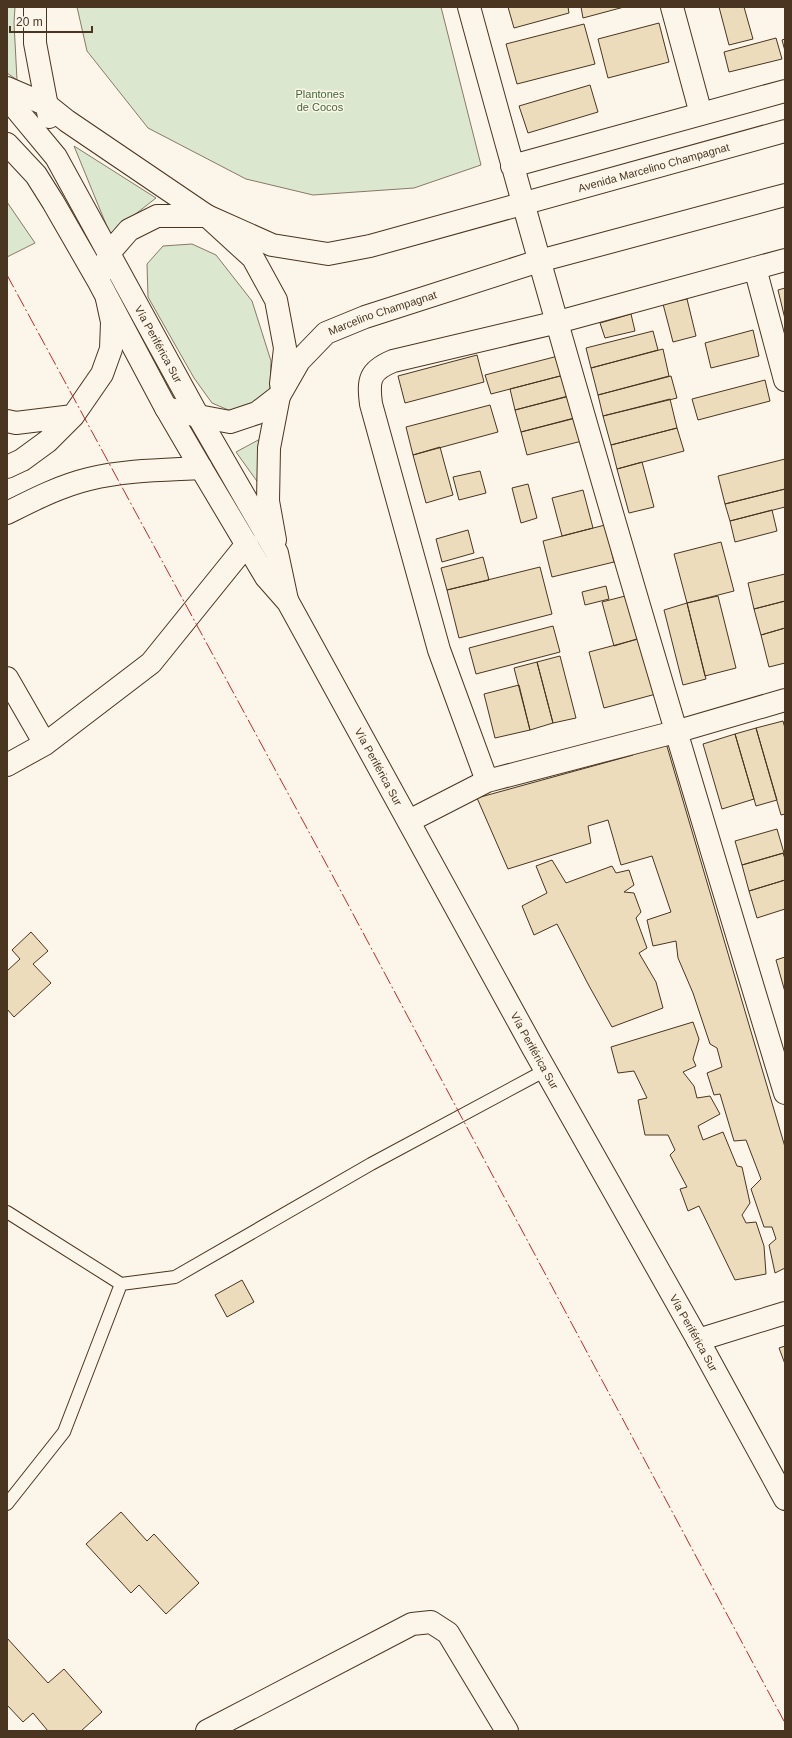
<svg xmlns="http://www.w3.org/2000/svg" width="792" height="1738" font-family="Helvetica,sans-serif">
  <rect width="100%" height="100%" fill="#fbf6e9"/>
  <!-- green -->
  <path fill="#dce7d0" stroke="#887966" d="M7,7H15L14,23L17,80L7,73Z
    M77,7H441L481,165L414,188L313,195L246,179L148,128L87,51Z
    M74,146L156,198L110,234Z
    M7,202L35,243L7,257Z
    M192,244L216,255L252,301L271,361L270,389L259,404L233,412L212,403L194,378L148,297L147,264L163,246Z
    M262,438L259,484L236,452Z"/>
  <!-- building -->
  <path fill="#ecdcbc" stroke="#4a3520" d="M508,7H568L569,13L514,28Z
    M581,7H624L583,18Z
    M719,7H744L753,39L729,45Z
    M659,23L669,62L608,78L598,39Z
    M584,24L595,64L517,84L506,44Z
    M776,38L782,59L729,72L724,52Z
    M785,39V51L782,40Z
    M590,85L598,112L528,133L519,106Z
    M785,288V319L778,290Z
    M687,299L696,336L673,342L663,304Z
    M631,314L635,331L605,338L600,323Z
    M753,330L759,356L711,368L705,343Z
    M653,331L658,350L591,368L586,348Z
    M663,349L669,376L598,395L591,368Z
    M477,355L484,382L405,403L398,376Z
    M558,356L564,375L491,394L485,375Z
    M564,375L570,396L515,410L510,389Z
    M671,376L677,398L603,416L598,395Z
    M765,380L770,401L698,420L692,399Z
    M568,396L574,418L521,432L515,410Z
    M670,399L677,428L611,445L603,416Z
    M490,405L498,432L413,455L406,427Z
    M576,418L582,441L527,455L521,432Z
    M677,428L684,451L617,469L611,445Z
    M440,447L453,495L426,503L413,455Z
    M785,459V489L725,504L718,476Z
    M642,462L654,507L629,513L617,469Z
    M480,471L486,493L459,500L453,477Z
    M528,484L537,518L521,523L512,488Z
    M785,489V507L730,521L725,504Z
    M583,490L593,528L562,536L552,498Z
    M772,510L777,531L735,542L730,521Z
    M605,525L614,562L552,577L543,541Z
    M468,530L474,553L442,562L436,539Z
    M721,542L734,591L687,603L674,554Z
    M483,557L489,580L447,590L441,568Z
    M540,567L552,614L459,638L447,590Z
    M785,574V601L754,609L748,583Z
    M606,586L609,599L585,605L582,592Z
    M629,595L640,638L614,646L602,602Z
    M718,596L736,668L705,676L687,603Z
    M785,601V628L761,635L754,609Z
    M687,603L706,679L683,685L664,610Z
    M553,626L560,652L476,674L469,648Z
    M785,628V663L769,667L761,635Z
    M642,638L656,694L604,708L589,652Z
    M560,656L576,718L553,723L537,662Z
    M537,662L553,723L530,730L514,668Z
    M519,685L530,730L495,738L484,694Z
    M783,721L785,728V814L781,815L756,728Z
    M756,728L777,800L756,806L735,734Z
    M735,734L754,799L722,809L703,744Z
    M666,743L785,1147V1268L775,1273L769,1245L776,1239L772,1227H764L751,1189L761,1179L746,1140L734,1141L720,1094L714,1095L707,1073L722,1067L717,1048L710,1044L693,993L678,958L676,941L653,946L647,920L671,912L652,856L621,865L608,820L588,826L591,843L508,869L477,798L633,755L641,746Z
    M777,829L784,853L742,865L735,841Z
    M783,853L785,859V880L749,891L742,865Z
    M552,860L566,883L612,866L616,873L629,870L634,885L624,892L634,893L641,912L636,918L647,948L639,953L656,982L663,1008L612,1027L588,984L557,924L534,935L522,906L547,893L536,866Z
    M785,880V909L757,918L749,891Z
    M31,932L48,951L33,964L51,983L14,1017L7,1009V971L20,959L12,950Z
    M785,957V992L776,960Z
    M693,1022L699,1039L693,1059L696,1066L683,1072L694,1086L697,1098L710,1096L720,1114L698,1126L703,1140L723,1132L737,1166L742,1167L750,1203L742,1215L746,1223L756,1222L764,1246L766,1274L735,1280L699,1206L688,1211L680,1189L687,1187L670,1155L675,1150L668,1135H645L638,1100L647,1098L634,1071L618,1073L611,1047Z
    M242,1280L254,1302L227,1317L215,1295Z
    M785,1346V1364L779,1348Z
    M121,1512L147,1541L154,1534L199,1583L166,1614L139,1585L131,1593L86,1544Z
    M7,1638L48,1683L64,1669L102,1712L81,1731H48L33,1713L23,1722L7,1705Z"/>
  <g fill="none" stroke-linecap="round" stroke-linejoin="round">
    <defs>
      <path id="lane" d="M7,1212L121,1284L175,1277L371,1164L546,1070
        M7,1504L64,1432L121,1284"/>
      <path id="street" d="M469,7C568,371 675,732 785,1093
        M672,7L701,114
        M512,166L785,91
        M755,268L785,380
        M7,421L16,423L73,416
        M7,467L22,460L48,441L73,416L102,374L111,349L112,322L107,299
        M7,513C33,500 60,486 89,479C125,470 164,470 201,468
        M7,678L45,744
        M7,765L45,744L151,663L247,544
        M487,781L439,650L371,404C368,380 369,371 393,361L558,322L785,260
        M409,821L487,781L675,732L785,700
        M698,1340L785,1313
        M207,1731L412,1624L431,1622L448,1633L507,1731"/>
      <g id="secondary">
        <path id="s1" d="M207,216L272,245L328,254L370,246L785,131"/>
        <path d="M104,270L109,253L129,230L157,216H207L253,258L276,300L285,348L281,384"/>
        <path id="s2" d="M166,408L198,416L230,422L257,413L279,396L299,361L326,333L365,317L539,261L785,195"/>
      </g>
      <g id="highway">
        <path d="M35,7V43L49,117"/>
        <path d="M7,88L47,105L67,121L207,216"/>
        <path id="s3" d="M7,98L56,157L198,416L277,553L287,600"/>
        <path id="s4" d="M7,144L36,175L53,202L99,282L166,408L201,468L266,577L288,602L533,1048L698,1340L785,1499"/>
        <path d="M275,540L268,501L269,448L279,396"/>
      </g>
    </defs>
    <!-- lane casing -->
    <use href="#lane" stroke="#4a3520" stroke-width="14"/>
    <!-- street casing -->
    <use href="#street" stroke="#4a3520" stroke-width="24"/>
    <!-- secondary casing -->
    <use href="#secondary" stroke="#4a3520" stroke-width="24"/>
    <!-- highway casing -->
    <use href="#highway" stroke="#4a3520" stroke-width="24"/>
    <!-- lane -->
    <use href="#lane" stroke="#fbf6e9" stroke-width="12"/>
    <!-- street -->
    <use href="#street" stroke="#fbf6e9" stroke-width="22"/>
    <!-- secondary -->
    <use href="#secondary" stroke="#fbf6e9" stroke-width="22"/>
    <!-- highway -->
    <use href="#highway" stroke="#fbf6e9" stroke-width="22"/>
    <!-- power -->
    <path stroke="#c62828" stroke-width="1" stroke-dasharray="14 3 2 3" stroke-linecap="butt" d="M7,275L329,869L785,1723"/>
  </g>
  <g text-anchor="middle" stroke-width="3" stroke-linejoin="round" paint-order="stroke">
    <!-- park labels -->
    <g font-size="11" fill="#436837" stroke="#fbf6e9">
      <text x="320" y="98">Plantones<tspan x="320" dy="13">de Cocos</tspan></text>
    </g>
    <!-- street labels -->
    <g font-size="11" fill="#4a3520" stroke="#fbf6e9">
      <text dy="4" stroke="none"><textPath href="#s1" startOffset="465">Avenida Marcelino Champagnat</textPath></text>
      <text dy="4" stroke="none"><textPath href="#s2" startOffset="261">Marcelino Champagnat</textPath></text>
      <text dy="4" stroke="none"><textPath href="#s3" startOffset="290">Vía Periférica Sur</textPath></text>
      <text dy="4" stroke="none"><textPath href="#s4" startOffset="727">Vía Periférica Sur</textPath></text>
      <text dy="4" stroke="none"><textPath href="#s4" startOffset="1051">Vía Periférica Sur</textPath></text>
      <text dy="4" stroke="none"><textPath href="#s4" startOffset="1375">Vía Periférica Sur</textPath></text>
    </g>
  </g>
  <!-- border -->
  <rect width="792" height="1738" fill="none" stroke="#4a3520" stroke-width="16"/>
  <!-- scale -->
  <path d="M10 26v6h82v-6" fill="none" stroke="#4a3520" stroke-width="2"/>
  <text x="16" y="26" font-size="12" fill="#4a3520" stroke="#fbf6e9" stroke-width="3" paint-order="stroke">20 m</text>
</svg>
